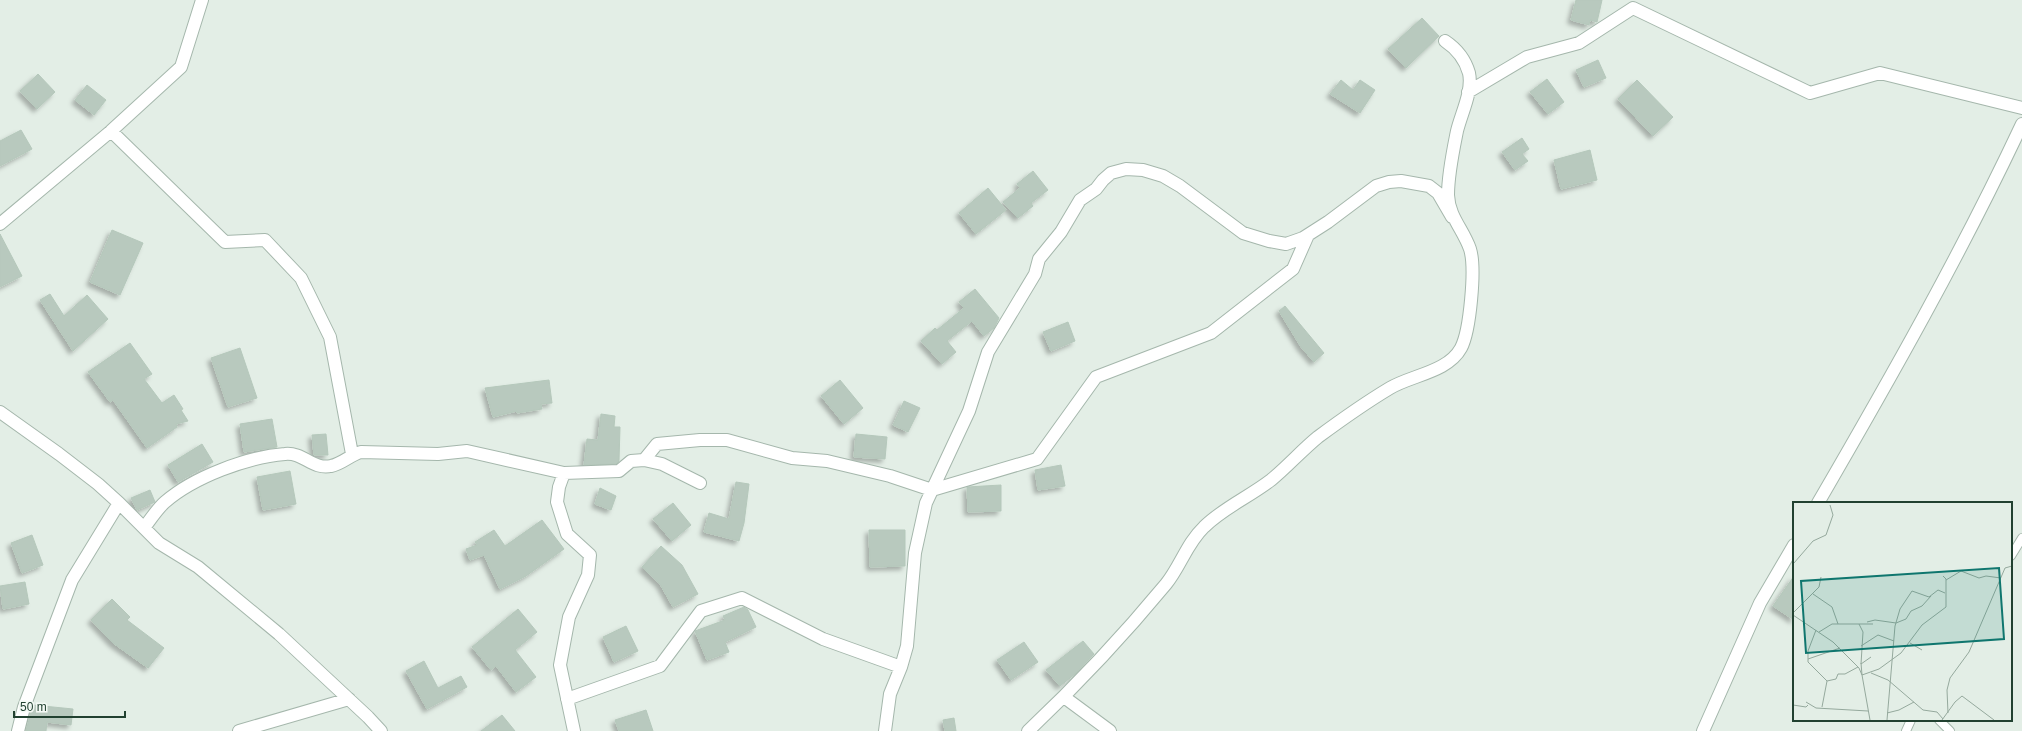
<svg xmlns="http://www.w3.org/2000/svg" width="2022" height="731" font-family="Arial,sans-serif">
  <defs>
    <filter id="shadow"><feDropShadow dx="-3.5" dy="3.5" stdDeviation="2" flood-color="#0004"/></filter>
  </defs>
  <rect width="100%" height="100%" fill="#e3eee6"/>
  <!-- building -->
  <path fill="#b8c9be" stroke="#b5c8bb" filter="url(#shadow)" d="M1576,0H1602L1597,22L1590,20L1589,25L1571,20Z
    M1422,18L1439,36L1406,68L1388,49Z
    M1598,60L1606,78L1584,87L1576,70Z
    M38,74L55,92L37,109L20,91Z
    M1547,79L1564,102L1548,114L1530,92Z
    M1341,80L1353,90L1360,80L1375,90L1360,113L1330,94Z
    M1637,80L1673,117L1653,136L1618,99Z
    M87,85L106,100L94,115L75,100Z
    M21,130L32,149L0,166V141Z
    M1522,138L1529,149L1522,154L1528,161L1515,170L1502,152Z
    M1590,150L1597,180L1561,189L1554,160Z
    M1033,171L1048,190L1031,203L1033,206L1018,218L1003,202L1020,188L1017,184Z
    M988,188L1006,210L976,234L959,213Z
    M112,230L143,243L120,295L90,282Z
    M0,234L22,276L0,287Z
    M975,289L999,318L994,328L984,336L972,321L947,341L956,352L942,364L921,341L935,328L937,330L964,308L959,302Z
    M50,294L64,316L87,295L108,319L73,351L40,300Z
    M1285,306L1324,353L1314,362L1301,347L1279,311Z
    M1068,322L1075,341L1051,351L1043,332Z
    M130,343L152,374L144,379L162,403L174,395L183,409L181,410L188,421L176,424L177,427L147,448L113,400L110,402L88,372Z
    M240,348L257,398L228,407L211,358Z
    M549,380L552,403L541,404L542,409L517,413V411L493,417L485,388Z
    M840,380L863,408L844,424L821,396Z
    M904,401L920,408L908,432L893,425Z
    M601,414L615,416L614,427H620L619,461L616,464L584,465L587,439L598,440Z
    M272,419L277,447L244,452L240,424Z
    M326,434L328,455H314L312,435Z
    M856,434L887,437L885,459L854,457Z
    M202,444L213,462L178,482L168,465Z
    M1061,465L1065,486L1038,490L1035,470Z
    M290,471L296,504L263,510L257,477Z
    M736,482L749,484L744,523L739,541L704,532L709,513L729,519Z
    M1001,485V511L968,512L967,487Z
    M600,488L616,496L611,510L595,504Z
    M150,490L155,502L137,510L131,498Z
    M673,503L691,525L672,541L653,519Z
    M542,520L564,549L526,576L500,589L484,555L470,560L466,549L477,545L475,542L494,530L505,546Z
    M869,530H905V566L870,567Z
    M32,535L43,565L22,573L11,543Z
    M661,546L682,565L698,594L673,607L660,584L642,567Z
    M1794,576V620L1773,606Z
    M25,582L29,604L3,609L0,586Z
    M112,599L130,617L127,620L164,648L148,668L113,643L91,620Z
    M744,607L748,610L756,627L725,642L729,652L707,660L695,631L725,620L723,616Z
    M518,609L537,632L515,650L536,677L516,692L496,666L491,670L472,647Z
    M626,626L638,651L614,662L603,637Z
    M1083,641L1094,654L1075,674L1060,686L1046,670Z
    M1024,642L1038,662L1011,680L997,660Z
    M424,661L438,688L461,676L467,687L427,709L406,671Z
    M33,705L73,709L71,725L47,722L46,731H26Z
    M646,710L653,731H619L615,720Z
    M502,715L515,731H481Z
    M954,718L956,731H945L943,720Z"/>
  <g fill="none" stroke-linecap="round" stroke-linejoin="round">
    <defs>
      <path id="service" d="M2011,556L2022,538
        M1939,720L1950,731
        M1906,731L1911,720"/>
      <path id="minor" d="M1468,92L1527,57L1579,43L1633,8L1810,93L1880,73L2022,108
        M111,131L225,242L265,240L301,278L330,337L352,454
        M0,224L111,131L181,67L202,0
        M0,412L59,454L98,484L119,503L159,543L198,567L279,634L368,717L381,731
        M644,460L657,444L700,440H727L792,458L827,461L890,476L932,490L1037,459L1096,377L1211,333L1293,269L1308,235
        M564,473L559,487L557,502L567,534L590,555L588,575L569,617L560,665L574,731
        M1818,503C1890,379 1961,254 2022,124
        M144,528C150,520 157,509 165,502C194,477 247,457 285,454C303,452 313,470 331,466C342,464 350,455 361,452L438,454L467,451L564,473L619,471L631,461L644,460L662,464L700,483
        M1064,697L1110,731
        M567,699L660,666L701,611L742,598L823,639L901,667
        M18,731L24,707L72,580L119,503
        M239,731L349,699
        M885,731L890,694L901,667L907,646L915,553L926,503L969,411L988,352L1035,274L1039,259L1061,232L1080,200L1096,189L1103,180L1111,173L1126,169L1143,170L1163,176L1180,186L1243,233L1269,241L1286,244L1303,238L1328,222L1376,186L1389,182L1401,181L1429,186L1438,193L1452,217
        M1028,731C1077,685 1123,636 1166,584C1180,567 1187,543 1204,527C1223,508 1249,497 1271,480C1287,467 1302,450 1318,437C1341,420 1365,403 1390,388C1412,375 1448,372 1461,348C1470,331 1476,268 1470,249C1463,229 1449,217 1448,195C1448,174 1453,151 1457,131C1461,114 1473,91 1469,73C1465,59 1457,49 1445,41
        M1703,731L1760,603L1794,545"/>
    </defs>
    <!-- service casing -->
    <use href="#service" stroke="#a5b7ac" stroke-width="10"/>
    <!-- minor casing -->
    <use href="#minor" stroke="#a5b7ac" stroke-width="14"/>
    <!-- service -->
    <use href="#service" stroke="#fff" stroke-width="8"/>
    <!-- minor -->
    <use href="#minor" stroke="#fff" stroke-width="12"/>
  </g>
  <!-- overview -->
  <g transform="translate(1793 502)">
    <rect width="219" height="219" fill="#e3eee6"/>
    <path fill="none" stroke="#95a99d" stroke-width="1" d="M1,61L20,39L33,33L40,13L37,3M153,78L168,69L186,76L193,74L208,76M20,92L39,105L45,122M0,111L26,85L28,75M0,113L40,140L66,166L69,173L77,218M74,120L82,118L103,121L113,117L118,109L129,104L138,94M66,122L70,130L68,162M23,128L15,149V160L34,179M26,130L39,122H80M117,141L129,148M68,144L85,133L101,139M15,157L47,146M68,161L69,173L86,167L108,151L129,123L153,105V77L150,74M68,162L78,155M78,171L95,178L130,208L144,210L150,217M13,200L23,206L75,209M0,203L13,205L15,203M29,205L34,179L43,177L45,172H52L65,165M94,211L106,208L121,200M155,211L154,188L157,176L176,150L212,66L219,64M94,218L102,124L107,107L119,89L136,95L145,88L152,91M149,218L162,200L169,194L201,218"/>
    <path fill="#0f766e" fill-opacity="0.15" stroke="#0f766e" stroke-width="2" d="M206,66L211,137L13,151L8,79Z"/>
    <rect width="219" height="219" fill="none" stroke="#214130" stroke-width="2"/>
  </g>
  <!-- scale -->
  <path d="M14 711v6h111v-6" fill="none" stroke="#214130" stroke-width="2"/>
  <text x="20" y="711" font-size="12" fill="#214130" stroke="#f4faf5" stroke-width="3" paint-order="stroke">50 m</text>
</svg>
